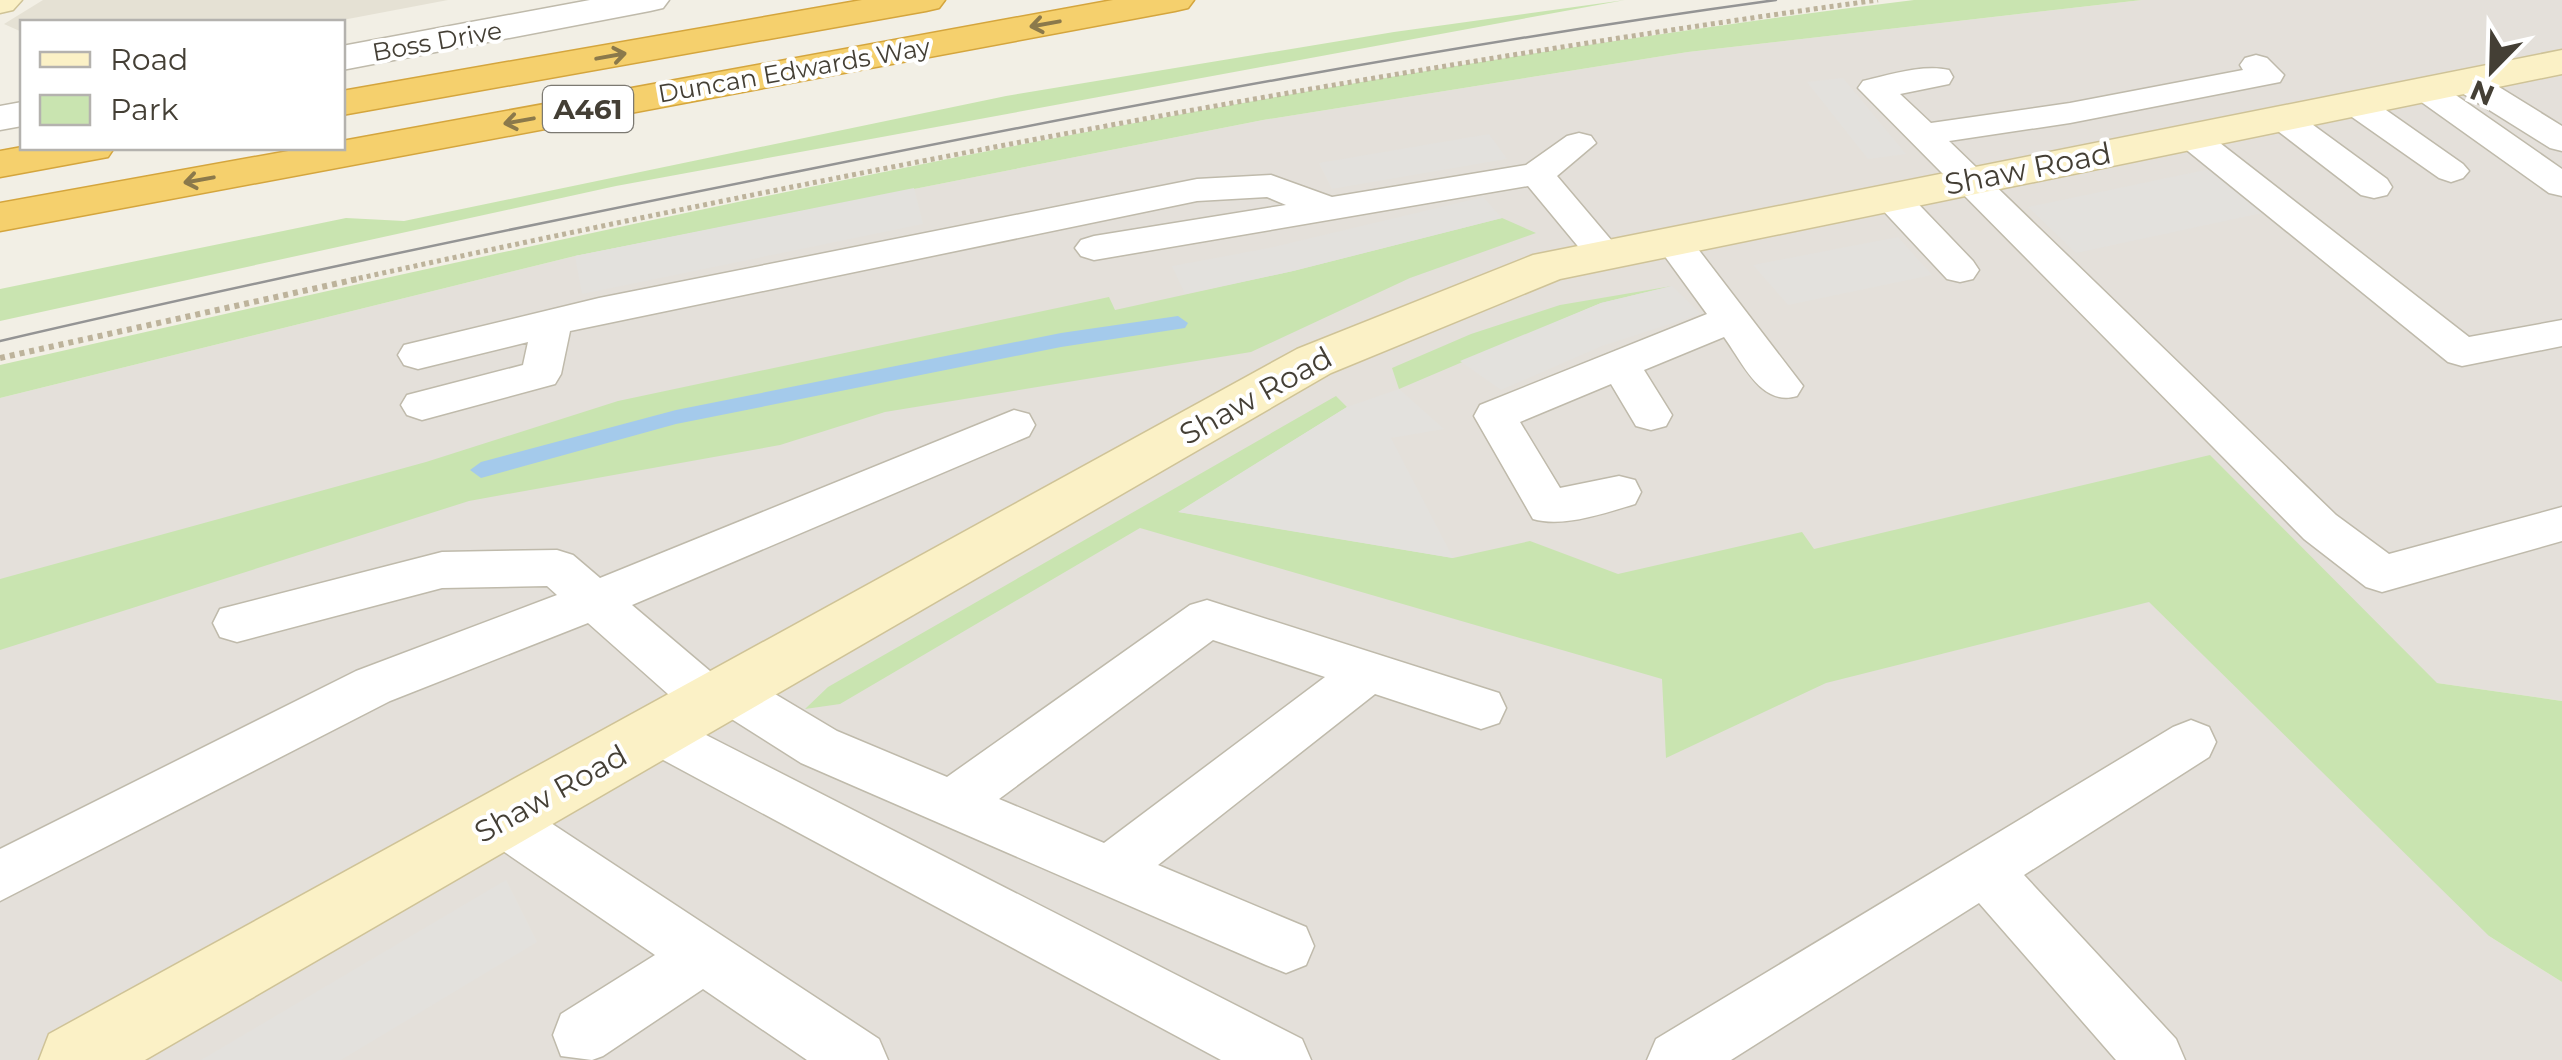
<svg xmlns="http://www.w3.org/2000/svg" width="2562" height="1060" font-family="Montserrat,sans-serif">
  <rect width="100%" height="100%" fill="#f2efe5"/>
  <!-- residential -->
  <path fill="#e5e1d4" d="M43,0H448L332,22H22V32L4,24Z"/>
  <!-- industrial -->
  <path fill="#e4e0da" d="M2142,0H2562V701L2437,683L2489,936L2562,982V1060H0V398L575,256L1263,120L1688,52Z"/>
  <!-- green -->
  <path fill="#c9e4b0" d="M1625,0L616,186L0,321V289L346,218L404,221L1006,96L1394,32Z
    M1914,0H2142L1688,52L1263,120L575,256L0,398V365C633,221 1269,79 1914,0Z
    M1502,218L1536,233L1410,278L1251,352L885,412L780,445L469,501L0,650V579L426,462L618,401L1109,297L1115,310L1293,271Z
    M1672,286L1601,303L1399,389L1392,368L1471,334L1560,305Z
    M1336,396L1347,407L1179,512L1453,558L1530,541L1618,574L1802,532L1814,549L2210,455L2437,683L2562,701V982L2489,936L2149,602L1826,683L1666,758L1662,679L1140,528L840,704L805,709L828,687Z"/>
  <!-- parking -->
  <path fill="#e3e1dd" d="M1843,78L1906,154L1868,159L1807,82Z
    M1489,134L1507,159L1332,189L1319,163Z
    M2210,169L2262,213L2076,253L2028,207Z
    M914,188L923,224L582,294L575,256Z
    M1483,197L1502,218L1293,271L1185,294L1172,266L1269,248Z
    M1898,237L1932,275L1788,305L1753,265Z
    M1672,286L1701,314L1602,346L1501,390L1460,361L1601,303Z
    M1399,389L1444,429L1391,438L1453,558L1178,512L1347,407Z
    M506,880L537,942L341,1060H201Z"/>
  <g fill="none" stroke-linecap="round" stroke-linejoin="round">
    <!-- stream -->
    <path fill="#a4caeb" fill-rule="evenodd" d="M1178,316L1188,323L1185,328L1061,347L676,424L481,478L470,470L481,462L676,410L1061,333Z"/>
    <defs>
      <path id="lane" d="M2256,55L2267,58L2284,75L2280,82L2070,123L1949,141L2336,515L2389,554L2562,507V541L2382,592L2366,587L2304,539L1858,88L1863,81C1889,75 1923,64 1949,70L1953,77L1949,84L1900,94L1931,123L2070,103L2243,70L2240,65L2245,58Z
        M2466,71L2478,74L2562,126V151L2550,148L2454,88L2450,81L2454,74Z
        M2425,79L2437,82L2562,169V196L2549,193L2413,96L2408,89L2413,82Z
        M2354,93L2366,96L2463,164L2469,171L2463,178L2451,182L2439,178L2342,110L2337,103L2342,96Z
        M2282,108L2294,111L2387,179L2392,187L2387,195L2374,198L2361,195L2270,125L2265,118L2270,111Z
        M2190,126L2202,129L2469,337L2562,320V346L2462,366L2448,362L2178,143L2173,136L2178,129Z
        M1579,133L1591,136L1596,143L1557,176L1623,254L1617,262L1604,266L1591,262L1528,186L1094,260L1081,256L1075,248L1081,240L1094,236L1286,205L1267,197L1197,201L570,331L561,374L555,384L422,420L407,415L401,405L407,395L523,365L528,342L418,369L404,365L398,355L404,345L599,298L1197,179L1271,175L1332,197L1526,165L1567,136Z
        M1890,185L1903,188L1973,261L1979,270L1973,279L1960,282L1947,279L1877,204L1872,196L1877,188Z
        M1672,228L1685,232L1803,386L1797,396C1761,407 1743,363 1724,337L1644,370L1672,415L1666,426L1651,430L1636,426L1611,384L1520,422L1560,488L1619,476L1635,480L1641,492L1635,504C1605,513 1563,528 1533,519L1474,416L1480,405L1707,314L1653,240L1659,232Z
        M1014,410L1029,414L1035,425L1029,436L632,605L717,677L731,672L748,678L837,731L947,777L1190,605L1207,600L1499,693L1506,708L1499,723L1481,729L1375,694L1158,865L1306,927L1314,946L1306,965L1286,973L1266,965L801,763L730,718L713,724L695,718L588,623L390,701L0,901V849L356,671L557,595L547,586L442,588L237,642L220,637L213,623L220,609L442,552L557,550L573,555L600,578ZM1213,640L1325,677L1104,843L999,799Z
        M659,711L1302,1039L1311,1060H1221L641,748L634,733L641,718Z
        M2191,720L2209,727L2216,742L2209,757L2024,875L2176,1039L2185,1060H2116L1979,903L1731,1060H1647L1656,1039L2173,727Z
        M503,797L522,804L879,1039L888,1060H807L703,989L603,1056L592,1060L561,1056L553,1035L561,1014L655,955L484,838L477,821L484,804Z"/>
      <path id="street" d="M590,0H669L663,8L650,11L342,70V46Z
        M22,102V126L0,130V106Z"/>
      <path id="secondary" d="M0,0H22L13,10L0,13Z
        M2562,50V74L1560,279L1331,373L145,1060H39L49,1034L1297,349L1533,255Z"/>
      <path id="highway" d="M862,0H945L939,8L926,11L342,115V91Z
        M1113,0H1194L1188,8L1175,11L0,231V203L305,148H342V141Z
        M22,147L114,148L108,157L0,177V151Z"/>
    </defs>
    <!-- lane casing -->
    <use href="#lane" stroke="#bfbaab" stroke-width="3"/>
    <!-- street casing -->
    <use href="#street" stroke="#bfbaab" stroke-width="3"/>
    <!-- secondary casing -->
    <use href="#secondary" stroke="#cfc397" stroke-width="3"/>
    <!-- highway casing -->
    <use href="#highway" stroke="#d4a53d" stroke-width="3"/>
    <!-- path-far1 -->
    <path stroke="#bdb39b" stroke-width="5" stroke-dasharray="4 4" stroke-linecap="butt" d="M351,280C857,169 1364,71 1878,0"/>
    <!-- path -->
    <path stroke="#bdb39b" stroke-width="6" stroke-dasharray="5 5" stroke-linecap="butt" d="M0,358L362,278"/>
    <!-- lane -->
    <use href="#lane" fill="#fff" fill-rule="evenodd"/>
    <!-- street -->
    <use href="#street" fill="#fff" fill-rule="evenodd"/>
    <!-- secondary -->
    <use href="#secondary" fill="#fbf1c6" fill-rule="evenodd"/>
    <!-- highway -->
    <use href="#highway" fill="#f5d06d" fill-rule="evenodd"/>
    <!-- tram -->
    <path stroke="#949494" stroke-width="2.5" d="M0,341C266,279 533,224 800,171C1124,106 1448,45 1776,0"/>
  </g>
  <!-- one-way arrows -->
  <defs><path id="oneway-shaft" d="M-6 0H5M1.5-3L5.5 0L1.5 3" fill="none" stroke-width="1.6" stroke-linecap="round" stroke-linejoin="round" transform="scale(2.5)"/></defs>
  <g stroke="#8b794b">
    <use href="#oneway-shaft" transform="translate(1045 24) rotate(170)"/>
    <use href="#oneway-shaft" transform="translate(611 56) rotate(-10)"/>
    <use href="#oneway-shaft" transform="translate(519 121) rotate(170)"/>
    <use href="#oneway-shaft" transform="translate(199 180) rotate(170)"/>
  </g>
  <g text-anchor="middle" stroke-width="8" stroke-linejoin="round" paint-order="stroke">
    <!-- far-street labels -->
    <g font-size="25" fill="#443f35" stroke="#fff">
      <text transform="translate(437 41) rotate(-10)" y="9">Boss Drive</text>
      <text transform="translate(794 70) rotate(-10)" y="9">Duncan Edwards Way</text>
    </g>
    <!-- shield labels -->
    <rect fill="#fff" stroke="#7c7972" stroke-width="2.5" x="543" y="86" width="90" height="46" rx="8"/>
    <g font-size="28" font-weight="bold" fill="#443f35">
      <text x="588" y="119">A461</text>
    </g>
    <!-- street labels -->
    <g font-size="30" fill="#443f35" stroke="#fff">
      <text transform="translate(2028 169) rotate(-11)" y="10">Shaw Road</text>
      <text transform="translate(1256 396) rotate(-29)" y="10">Shaw Road</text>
      <text transform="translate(551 794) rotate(-29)" y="10">Shaw Road</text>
    </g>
  </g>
  <!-- legend -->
  <rect x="20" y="20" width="325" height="130" fill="#ffffff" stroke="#b4b2ae" stroke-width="2.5"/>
  <rect x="40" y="52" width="50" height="15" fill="#fbf1c6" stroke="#b4b2ae" stroke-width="2.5"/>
  <text x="110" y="70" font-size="30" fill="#443f35">Road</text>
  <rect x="40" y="95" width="50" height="30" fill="#c9e4b0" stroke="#b4b2ae" stroke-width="2.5"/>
  <text x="110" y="120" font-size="30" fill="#443f35">Park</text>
  <!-- north arrow -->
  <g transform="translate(2492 70) rotate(203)" stroke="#ffffff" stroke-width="8" paint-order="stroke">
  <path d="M0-8L18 38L0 25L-18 38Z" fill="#443f35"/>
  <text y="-15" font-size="28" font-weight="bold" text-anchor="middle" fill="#443f35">N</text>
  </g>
</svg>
